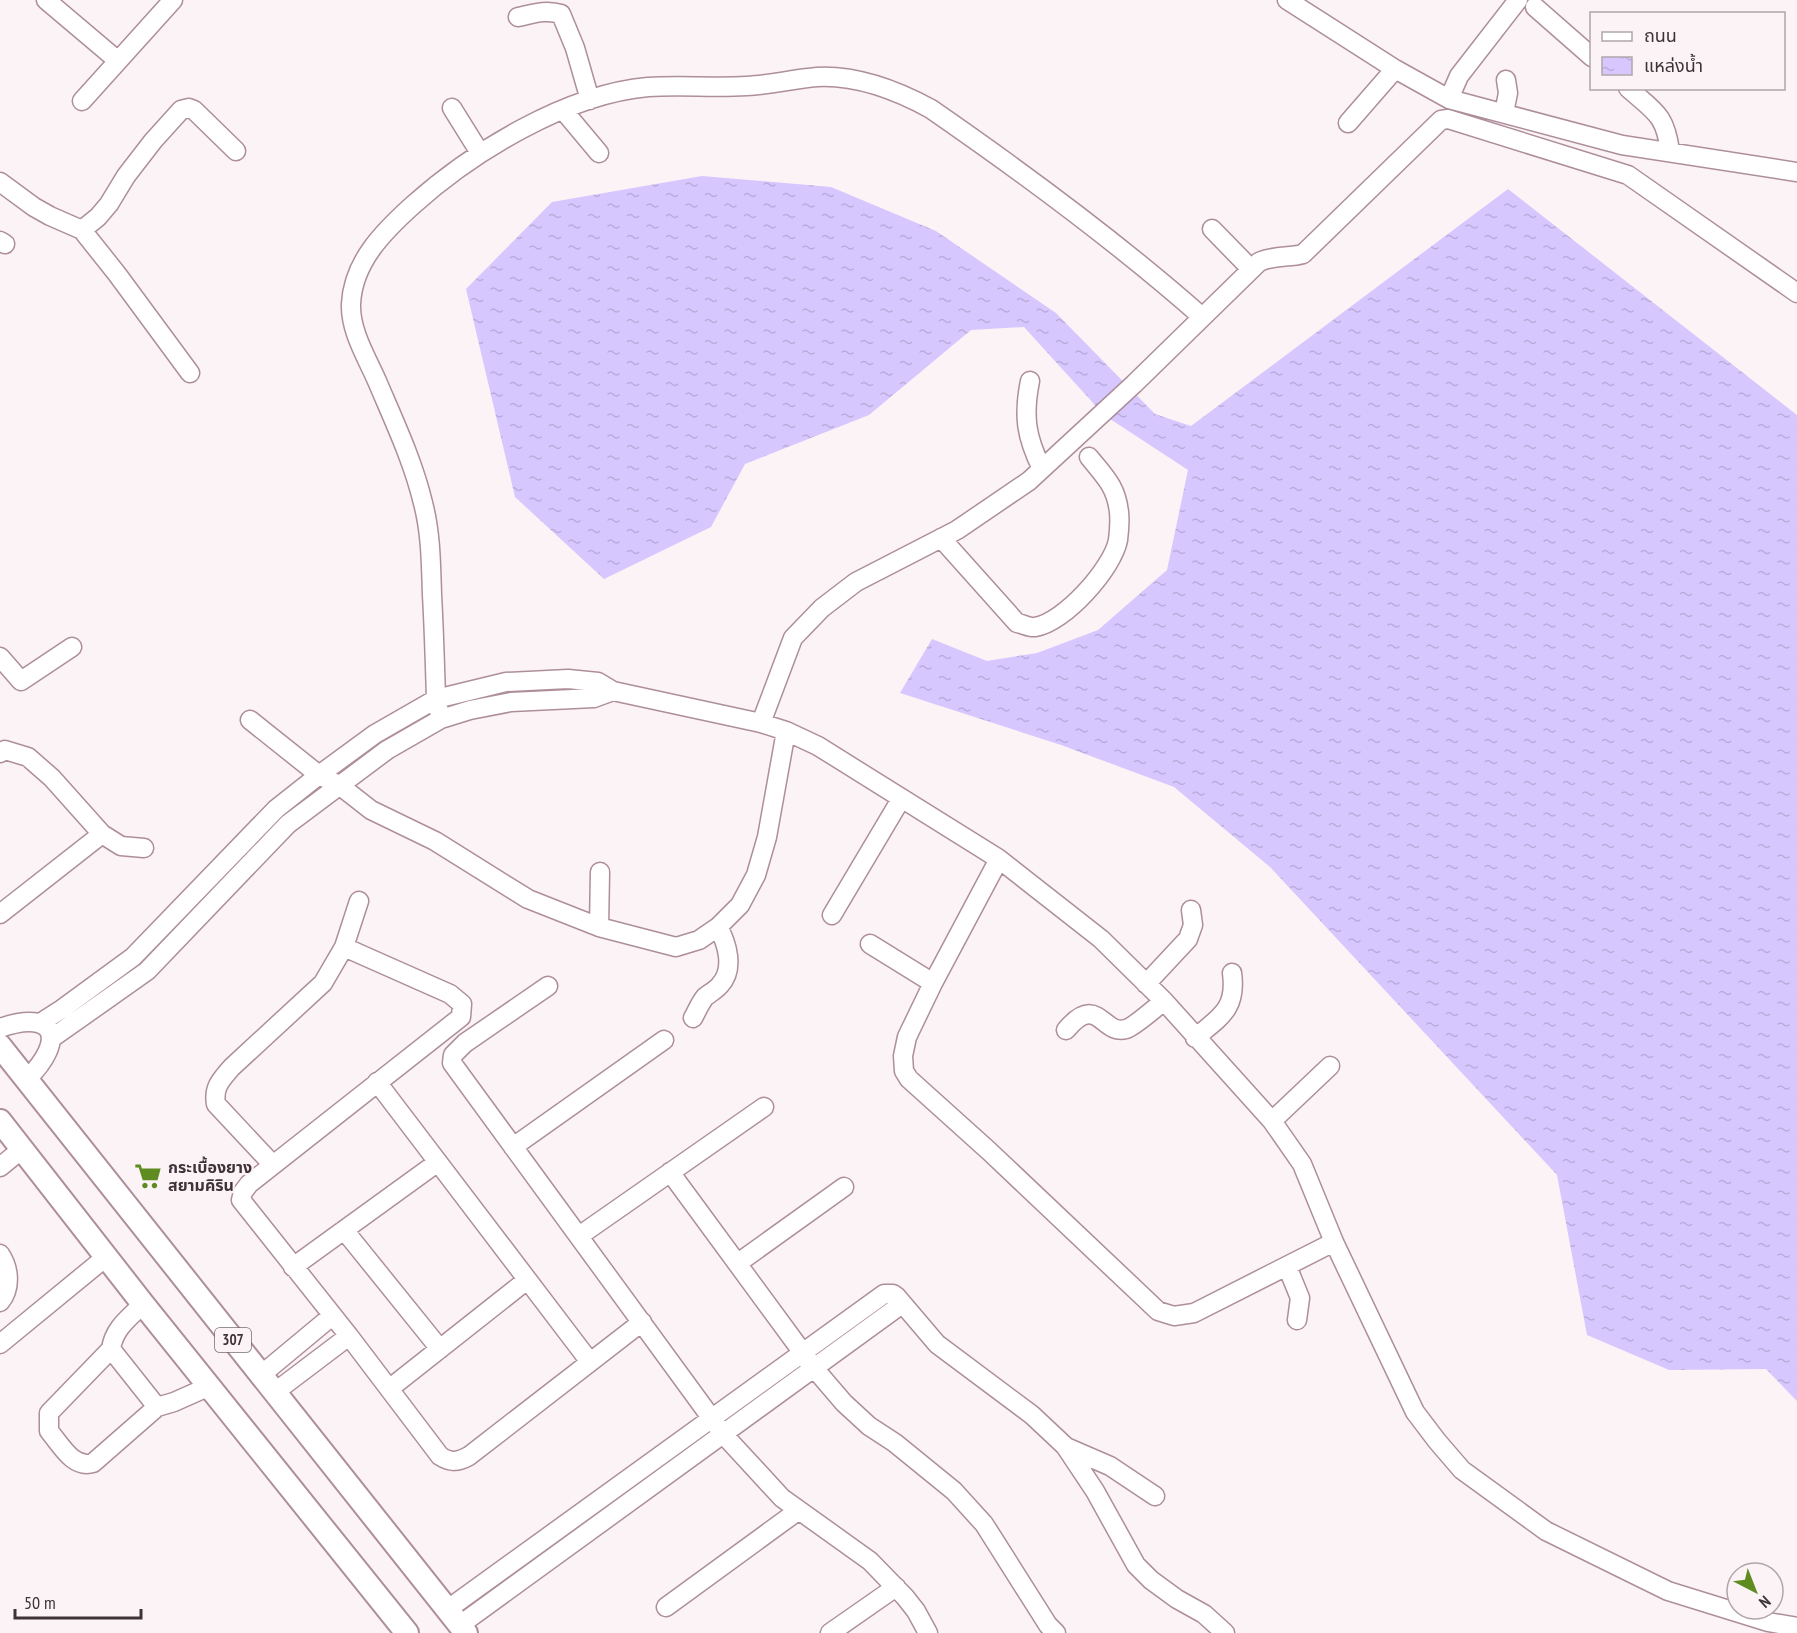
<svg xmlns="http://www.w3.org/2000/svg" width="1797" height="1633" font-family="'PT Sans Narrow','Noto Sans Thai',sans-serif">
  <defs>
    <pattern id="water-ripples" width="26" height="14" patternUnits="userSpaceOnUse" patternTransform="scale(1.5)"><rect width="26" height="14" fill="#d6c8fe"/><path d="M2 4q2-2 4 0t4 0M15 11q2-2 4 0t4 0" fill="none" stroke="#b9acda"/></pattern>
  </defs>
  <rect width="100%" height="100%" fill="#fbf3f6"/>
  <!-- water -->
  <path fill="url(#water-ripples)" d="M702,176L831,187L936,231L1056,313L1155,414L1191,426L1508,189L1797,415V1401L1766,1369L1669,1370L1587,1335L1557,1175L1270,867L1174,787L1061,745L900,693L932,639L987,661L1037,653L1098,630L1167,570L1188,470L1104,415L1024,327L971,330L869,415L745,464L711,527L604,579L515,497L466,289L552,202Z"/>
  <g fill="none" stroke-linecap="round" stroke-linejoin="round">
    <defs>
      <path id="minor" d="M46,0L117,60
        M1287,0L1395,69L1449,99L1622,145L1797,172
        M1535,7L1592,57
        M518,17C532,14 546,9 561,14L575,48L590,100
        M1628,88C1655,112 1665,114 1670,151
        M1449,99L1459,76L1518,0
        M82,101L173,0
        M452,108L480,153
        M563,110L599,153
        M1504,113L1508,93L1506,80
        M1348,123L1395,69
        M0,182L34,207L50,216L82,230L117,274L190,373
        M1212,229L1251,269
        M82,230L98,217L109,204L126,176L153,141L181,110L189,108L194,110L236,151
        M0,241L5,244
        M1030,381C1023,416 1026,437 1042,469
        M941,538L1017,623C1023,624 1030,628 1035,627C1064,623 1113,568 1118,540C1119,532 1120,521 1119,512C1116,486 1105,477 1089,457
        M0,657L21,681L72,647
        M441,719L436,699C435,665 434,630 432,595C431,565 431,533 423,503C413,461 394,421 377,381C367,358 350,331 351,304C353,262 383,232 413,205C472,152 567,94 648,87C681,85 714,88 747,86C770,85 793,79 817,77C856,75 898,91 931,109C1025,174 1116,241 1201,316
        M250,720L319,775L339,785L371,810L435,841L528,899L599,927L676,947L699,940L718,927L740,905L756,875L767,837L786,731
        M761,723L793,638L822,608L856,582L957,530L1029,481L1134,384L1259,262C1274,255 1288,258 1303,254L1441,120L1448,119L1628,175L1797,293
        M0,753L5,750L28,757L52,778L102,834L121,846L144,848
        M999,859L933,983L907,1037L903,1056L904,1071L909,1079L989,1151L1158,1311L1174,1316L1194,1313L1334,1242
        M0,914L102,834
        M832,915L901,799
        M599,927L600,872
        M870,944L933,983
        M344,947L450,994L462,1004L461,1017L249,1184L243,1192L241,1200L349,1336L440,1456C451,1463 458,1462 469,1456L642,1322
        M1146,984L1188,939L1193,925L1191,910
        M548,986L465,1043L453,1055L452,1063L723,1434L782,1498L870,1561L905,1597L916,1611L928,1633
        M693,1018C697,1011 700,1003 705,997C710,993 716,990 720,985C735,969 727,943 718,927
        M40,1023L62,1009L133,957L276,809L319,775L375,734L436,699L506,682L568,679L598,682L613,691L761,723L786,731L818,746L999,859L1101,939L1164,1001L1272,1121L1302,1164L1334,1242L1415,1412L1437,1441L1462,1470L1546,1531L1668,1591L1768,1622L1797,1627
        M0,1028C57,1008 66,1041 27,1079
        M1066,1030C1098,992 1102,1036 1126,1029C1134,1027 1156,1007 1164,1001
        M52,1038L147,971L288,824L387,750L441,719L470,710L511,702L594,698L613,691
        M1195,1038C1220,1017 1237,1009 1232,973
        M377,1082L590,1362
        M1272,1121L1330,1066
        M513,1147L664,1040
        M273,1165L216,1104C213,1087 221,1080 232,1067L323,983L344,947L359,901
        M0,1167L22,1149
        M670,1172L814,1368L844,1403L869,1426L895,1443L954,1491L984,1524L1048,1625L1056,1633
        M344,1230L440,1349
        M579,1236L764,1107
        M0,1254C10,1269 11,1289 0,1302
        M738,1263L844,1187
        M1287,1266L1300,1298L1297,1320
        M293,1267L438,1162
        M143,1304C129,1318 114,1328 111,1349L49,1413V1431C61,1445 73,1469 93,1463L157,1407
        M0,1344L106,1257
        M111,1349L157,1407L174,1402L210,1386
        M261,1375L332,1316
        M389,1389L527,1280
        M275,1392L349,1336
        M1066,1447L1110,1466L1155,1496
        M666,1607L799,1510
        M448,1609L884,1294H893L897,1297L937,1344L1032,1415L1065,1446L1095,1491L1136,1565L1151,1580L1177,1599L1204,1614L1225,1633
        M460,1625L902,1304
        M830,1633L896,1587"/>
      <path id="major" d="M0,1046L466,1633
        M0,1121L143,1304L407,1633"/>
    </defs>
    <!-- minor casing -->
    <use href="#minor" stroke="#ae8e9b" stroke-width="21"/>
    <!-- major casing -->
    <use href="#major" stroke="#ae8e9b" stroke-width="26"/>
    <!-- minor -->
    <use href="#minor" stroke="#fff" stroke-width="18"/>
    <!-- major -->
    <use href="#major" stroke="#fff" stroke-width="22"/>
  </g>
  <!-- icons -->
  <defs>
    <symbol id="supermarket-bare" viewBox="-9 -9 18 18"><path d="M-6-5.5h2.5l.6 2H6L4.5 2H-2.5L-4.4-4H-6ZM-1.5 3.2a1.3 1.3 0 1 0 .1 0ZM3 3.2a1.3 1.3 0 1 0 .1 0Z" fill="#5e8c20" stroke="#fbf3f6" stroke-width="2.5" paint-order="stroke"/></symbol>
  </defs>
  <g fill-rule="evenodd">
    <use href="#supermarket-bare" x="129" y="1157" width="38" height="38"/>
  </g>
  <g text-anchor="middle" stroke-width="4.5" stroke-linejoin="round" paint-order="stroke">
    <!-- shield labels -->
    <rect fill="#fbf3f6" stroke="#786d71" stroke-width="1.5" x="215" y="1328" width="36" height="24" rx="4.5"/>
    <g font-size="15" font-weight="bold" fill="#403338">
      <text x="233" y="1345">307</text>
    </g>
    <!-- poi labels -->
    <g font-size="16" font-weight="bold" fill="#403338" stroke="#fbf3f6" text-anchor="start">
      <text x="168" y="1173">กระเบื้องยาง<tspan x="168" dy="18">สยามคิริน</tspan></text>
    </g>
  </g>
  <!-- legend -->
  <rect x="1590" y="12" width="195" height="78" fill="#fbf3f6" stroke="#b0a6aa" stroke-width="1.5"/>
  <rect x="1602" y="32" width="30" height="9" fill="#ffffff" stroke="#b0a6aa" stroke-width="1.5"/>
  <text x="1644" y="42" font-size="18" fill="#403338">ถนน</text>
  <rect x="1602" y="57" width="30" height="18" fill="url(#water-ripples)" stroke="#b0a6aa" stroke-width="1.5"/>
  <text x="1644" y="72" font-size="18" fill="#403338">แหล่งน้ำ</text>
  <!-- north arrow -->
  <g transform="translate(1755 1591) rotate(138)"><circle r="28" fill="#fbf3f6" stroke="#b0a6aa" stroke-width="1.5"/>
  <path d="M0-4.5L10 22L0 15L-10 22Z" fill="#5e8c20"/>
  <text y="-9" font-size="16" font-weight="bold" text-anchor="middle" fill="#403338">N</text>
  </g>
  <!-- scale -->
  <path d="M15 1609v9h126v-9" fill="none" stroke="#403338" stroke-width="3"/>
  <text x="24" y="1609" font-size="18" fill="#403338" stroke="#fbf3f6" stroke-width="4.5" paint-order="stroke">50 m</text>
</svg>
